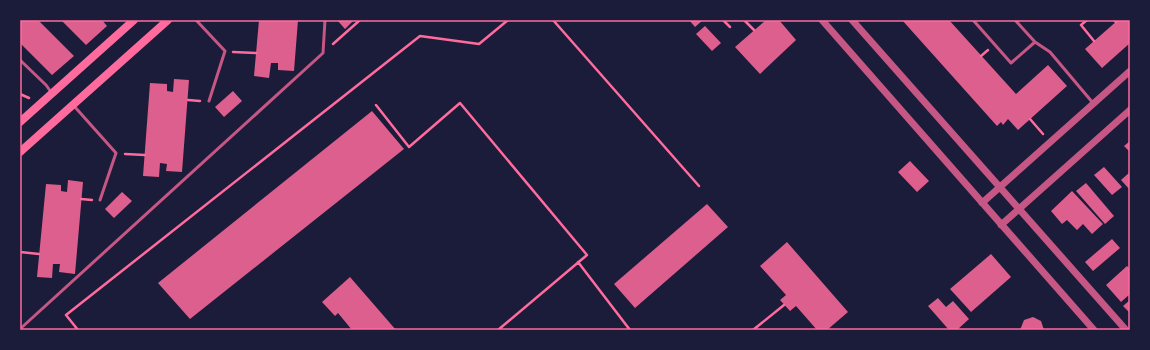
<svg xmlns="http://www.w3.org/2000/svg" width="1150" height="350" font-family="Mulish,sans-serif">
  <rect width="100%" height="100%" fill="#1b1b3a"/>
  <!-- building -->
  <path fill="#dd5f8e" d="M20,20H38L74,56L52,75L20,43Z
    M61,20H102L107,26L86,45Z
    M259,20H298L294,71L278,70V63H271L269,78L254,76Z
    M337,20H354L345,29Z
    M689,20H703L695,27Z
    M766,20H779L796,40L760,74L735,47Z
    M902,20H949L1016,94L1048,65L1067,86L1018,130L1008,119L1003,125L1001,122L997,126Z
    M1118,20H1130V43L1102,68L1085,49Z
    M705,26L721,43L712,51L696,34Z
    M174,79L189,80L182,172L166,171L167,164L160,163L159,177L143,176L150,83L167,84V91L173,92Z
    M233,91L242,101L224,117L215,107Z
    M372,111L404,149L190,319L158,283Z
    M1130,141V152L1124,146Z
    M910,161L929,181L917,192L898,172Z
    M1104,167L1122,187L1112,195L1094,175Z
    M1130,172V190L1121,180Z
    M68,180L83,182L75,274L59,272L60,264H53L52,278L37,277L46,184L61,185V191L67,192Z
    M1086,183L1114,216L1105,224L1076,191Z
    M1072,191L1103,224L1092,234L1083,224L1077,230L1067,220L1062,224L1051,211Z
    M122,192L132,201L114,218L105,209Z
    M707,204L728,227L635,308L614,284Z
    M1112,239L1120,248L1093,271L1085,262Z
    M787,242L848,312L827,330H817L796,306L790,311L780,300L786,295L760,266Z
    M991,254L1011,277L971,312L950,289Z
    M1127,266L1130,269V294L1121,302L1106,285Z
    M350,277L396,330H352L338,313L335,316L322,302Z
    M938,298L946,307L953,301L969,319L957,330H949L928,306Z
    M1130,300V313L1123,306Z
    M1033,317L1041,321L1044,330H1020L1024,320Z"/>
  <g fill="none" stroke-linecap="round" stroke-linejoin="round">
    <!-- path -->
    <path stroke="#ff6b9d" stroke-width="2.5" d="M553,20L699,186
      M723,20L730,27
      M744,20L754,30
      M1087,20L1081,25L1094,41
      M1114,20L1116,22
      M333,44L360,20
      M233,52L256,53
      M981,56L988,50
      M20,94L29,98
      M188,100L200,101
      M376,105L409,147L460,103L587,255L498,330
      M1030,119L1043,134
      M125,154L145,155
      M81,199L92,200
      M20,252L39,254
      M578,262L630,330
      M78,330L66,315L420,36L479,44L508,20
      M753,330L784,305"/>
    <!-- service -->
    <path stroke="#c65784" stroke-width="3" d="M196,20L225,51L209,101
      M973,20L1011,63L1035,42L1015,20
      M1035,42L1050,52L1093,103
      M20,60L46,85L51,92
      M74,106L116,153L100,200
      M20,329L323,53L325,20"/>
    <!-- tertiary -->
    <path stroke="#c65784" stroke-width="7" d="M822,20L1094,330
      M852,20L1126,330
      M982,203L1130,71
      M1001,225L1130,110"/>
    <!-- secondary -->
    <path stroke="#ff6b9d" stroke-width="8" d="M20,122L134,20
      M20,152L168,20"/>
  </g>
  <!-- border -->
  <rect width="1150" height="350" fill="none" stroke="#1b1b3a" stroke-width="42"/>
  <rect x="21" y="21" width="1108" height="308" fill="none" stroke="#ff6b9d" stroke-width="1.5"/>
</svg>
